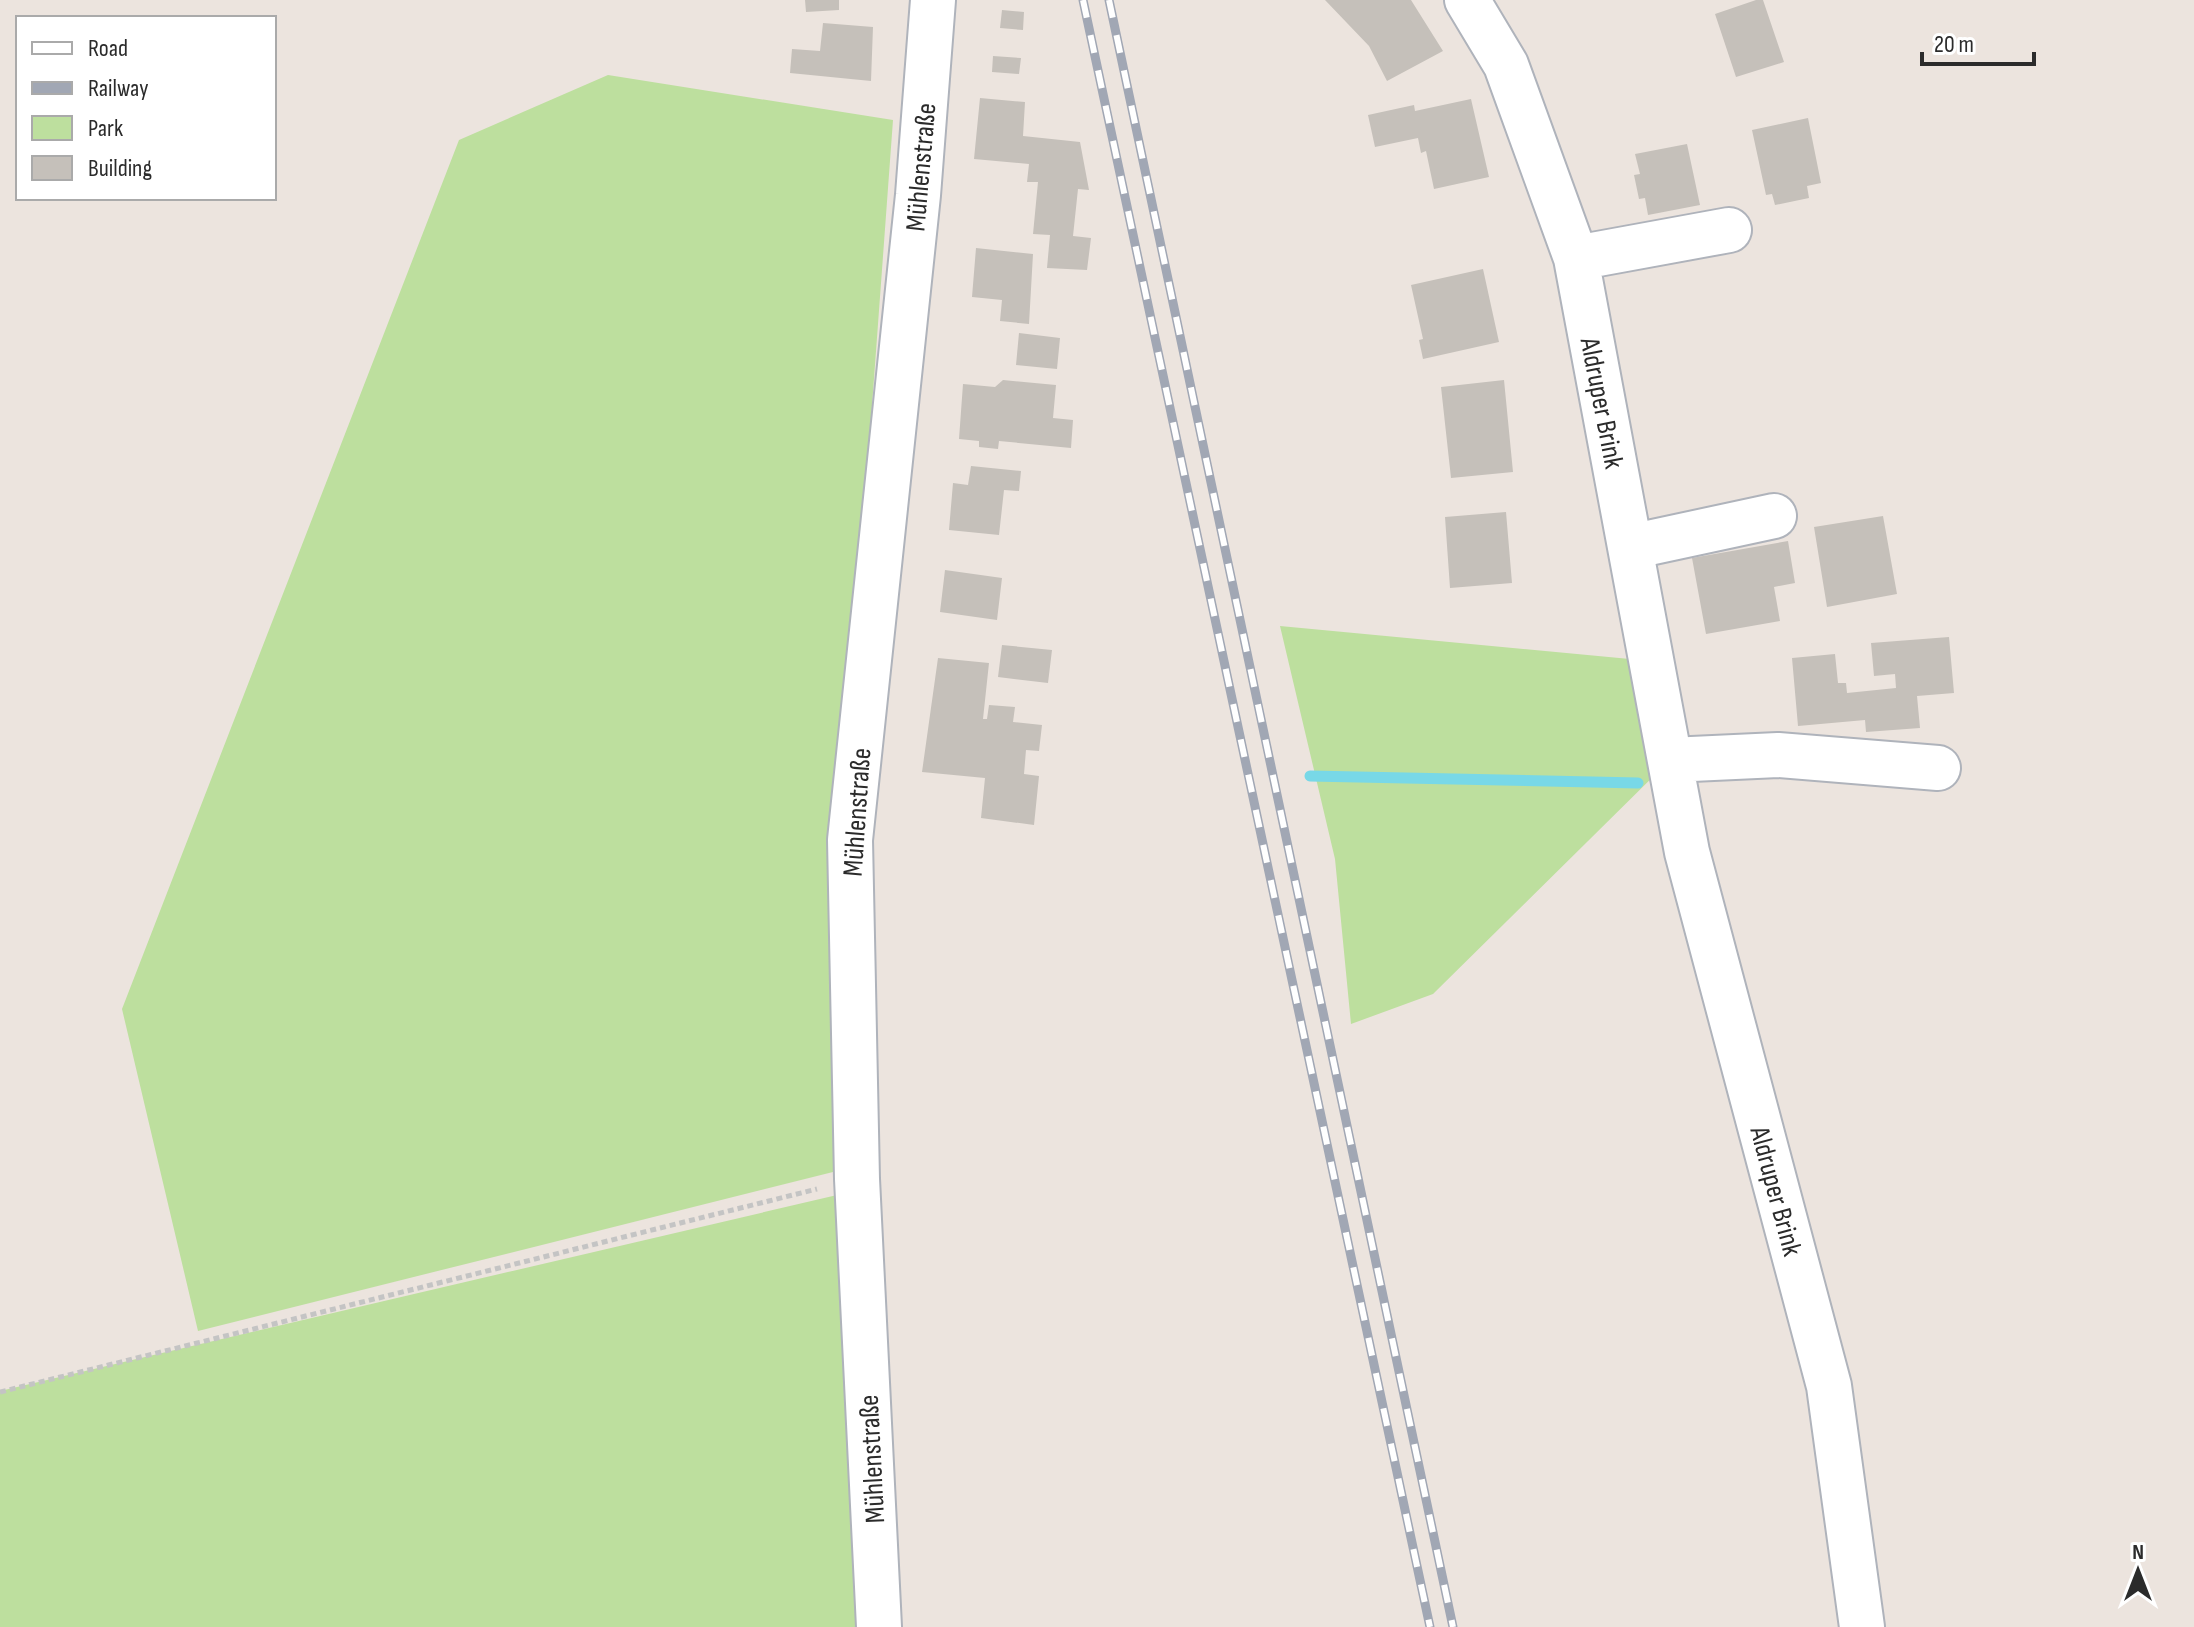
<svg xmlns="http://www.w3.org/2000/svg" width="2194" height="1627" font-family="'Sofia Sans Condensed',sans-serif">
  <rect width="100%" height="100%" fill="#ece4de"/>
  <!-- green -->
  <path fill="#bddf9e" d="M608,75L893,120L840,841L841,1170L198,1331L122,1009L459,140Z
    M1280,626L1651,661L1670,760L1433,994L1351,1024L1335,859Z
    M850,1192L864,1627H0V1391Z"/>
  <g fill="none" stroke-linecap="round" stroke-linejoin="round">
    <!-- stream -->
    <path stroke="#78d8e7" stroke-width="11" d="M1310,776L1638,783"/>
  </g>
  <!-- building -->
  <path fill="#c5c0ba" d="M805,0H839V10L806,12Z
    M1325,0H1411L1443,51L1387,81L1369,46Z
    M1756,0H1763L1784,62L1736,77L1715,14Z
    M1002,10L1024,12L1023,30L1000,28Z
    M823,23L873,27L871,81L790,73L792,49L820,51Z
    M993,56L1021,58L1019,74L992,72Z
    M980,98L1025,102L1023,136L1080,142L1089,190L1078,189L1073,236L1091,238L1087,270L1047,268L1050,235L1033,234L1038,182H1027L1029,164L974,159Z
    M1471,99L1489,177L1434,189L1426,151L1421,153L1418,138L1375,147L1368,115L1414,105L1415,111Z
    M1808,118L1821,183L1807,186L1809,198L1775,205L1772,194L1766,195L1752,130Z
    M1687,144L1700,205L1648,215L1645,198L1639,199L1634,175L1640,174L1635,154Z
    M976,248L1033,254L1029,324L1000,321L1002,300L972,297Z
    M1483,269L1499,342L1423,359L1419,340L1423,339L1411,285Z
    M1019,333L1060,338L1057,369L1016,365Z
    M1003,380L1056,385L1053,418L1073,420L1071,448L999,441L998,449L979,447V441L959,439L963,384L995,387Z
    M1504,380L1513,472L1451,478L1441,387Z
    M971,466L1021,471L1019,491L1004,490L999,535L949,530L953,483L968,485Z
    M1506,512L1512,583L1450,588L1445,517Z
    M1883,516L1897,594L1827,607L1814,527Z
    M1788,541L1795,583L1774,587L1780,621L1706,634L1692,558Z
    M945,570L1002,578L997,620L940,612Z
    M1949,637L1954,693L1917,696L1920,728L1866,732L1865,720L1798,726L1792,658L1835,654L1838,683H1846L1847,693L1896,688L1895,674L1874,676L1871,643Z
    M1002,645L1052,650L1048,683L998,677Z
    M938,658L989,663L983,719H987L989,705L1015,707L1013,722L1042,725L1039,751L1026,750L1024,774L1039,776L1034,825L981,818L985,778L922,772Z"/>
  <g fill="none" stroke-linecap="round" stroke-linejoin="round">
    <defs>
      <path id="street" d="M1467,0L1506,65L1576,258L1687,852L1829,1386L1862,1627
        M1576,258L1729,230
        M1630,547L1774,516
        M1670,760L1778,755L1938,768
        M879,1627L857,1179L850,840L918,195L933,0"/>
    </defs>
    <!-- street casing -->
    <use href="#street" stroke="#afb3bb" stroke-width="48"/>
    <!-- path -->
    <path stroke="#c4c4c4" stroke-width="5" stroke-dasharray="6 4" stroke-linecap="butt" d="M0,1392L817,1189"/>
    <!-- street -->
    <use href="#street" stroke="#fff" stroke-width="44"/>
    <defs>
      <path id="rail" d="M1083,0L1430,1627
        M1109,0L1453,1627"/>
    </defs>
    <!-- rail casing -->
    <use href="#rail" stroke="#a1a7b4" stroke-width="9"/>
    <!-- rail -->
    <use href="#rail" stroke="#fff" stroke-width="6" stroke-dasharray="18" stroke-linecap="butt"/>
  </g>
  <g text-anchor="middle" stroke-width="7" stroke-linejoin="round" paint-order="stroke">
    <!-- street labels -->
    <g font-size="28" fill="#2b2b2b" stroke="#fff">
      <text transform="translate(920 167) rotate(-85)" y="10">Mühlenstraße</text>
      <text transform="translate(1603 403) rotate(79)" y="10">Aldruper Brink</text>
      <text transform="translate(856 812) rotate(-86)" y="10">Mühlenstraße</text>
      <text transform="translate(1777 1191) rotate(75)" y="10">Aldruper Brink</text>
      <text transform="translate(871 1459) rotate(-93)" y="10">Mühlenstraße</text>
    </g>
  </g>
  <!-- legend -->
  <rect x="16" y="16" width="260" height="184" fill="#ffffff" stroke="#aaaaaa" stroke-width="2"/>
  <rect x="32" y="42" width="40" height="12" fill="#ffffff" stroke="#aaaaaa" stroke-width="2"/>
  <text x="88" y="56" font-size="24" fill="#2b2b2b">Road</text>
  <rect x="32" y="82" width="40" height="12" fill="#a1a7b4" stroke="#aaaaaa" stroke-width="2"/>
  <text x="88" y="96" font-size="24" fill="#2b2b2b">Railway</text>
  <rect x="32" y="116" width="40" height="24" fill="#bddf9e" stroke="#aaaaaa" stroke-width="2"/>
  <text x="88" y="136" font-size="24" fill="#2b2b2b">Park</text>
  <rect x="32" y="156" width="40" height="24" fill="#c5c0ba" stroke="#aaaaaa" stroke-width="2"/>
  <text x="88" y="176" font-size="24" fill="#2b2b2b">Building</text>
  <!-- north arrow -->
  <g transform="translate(2138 1571)" stroke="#ffffff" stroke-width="6" paint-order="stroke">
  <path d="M0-6L14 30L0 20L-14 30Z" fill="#2b2b2b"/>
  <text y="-12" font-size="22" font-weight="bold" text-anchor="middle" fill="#2b2b2b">N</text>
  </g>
  <!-- scale -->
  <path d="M1922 52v12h112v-12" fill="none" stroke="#2b2b2b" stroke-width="4"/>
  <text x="1934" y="52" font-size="24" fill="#2b2b2b" stroke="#ffffff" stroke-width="6" paint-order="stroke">20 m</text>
</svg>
